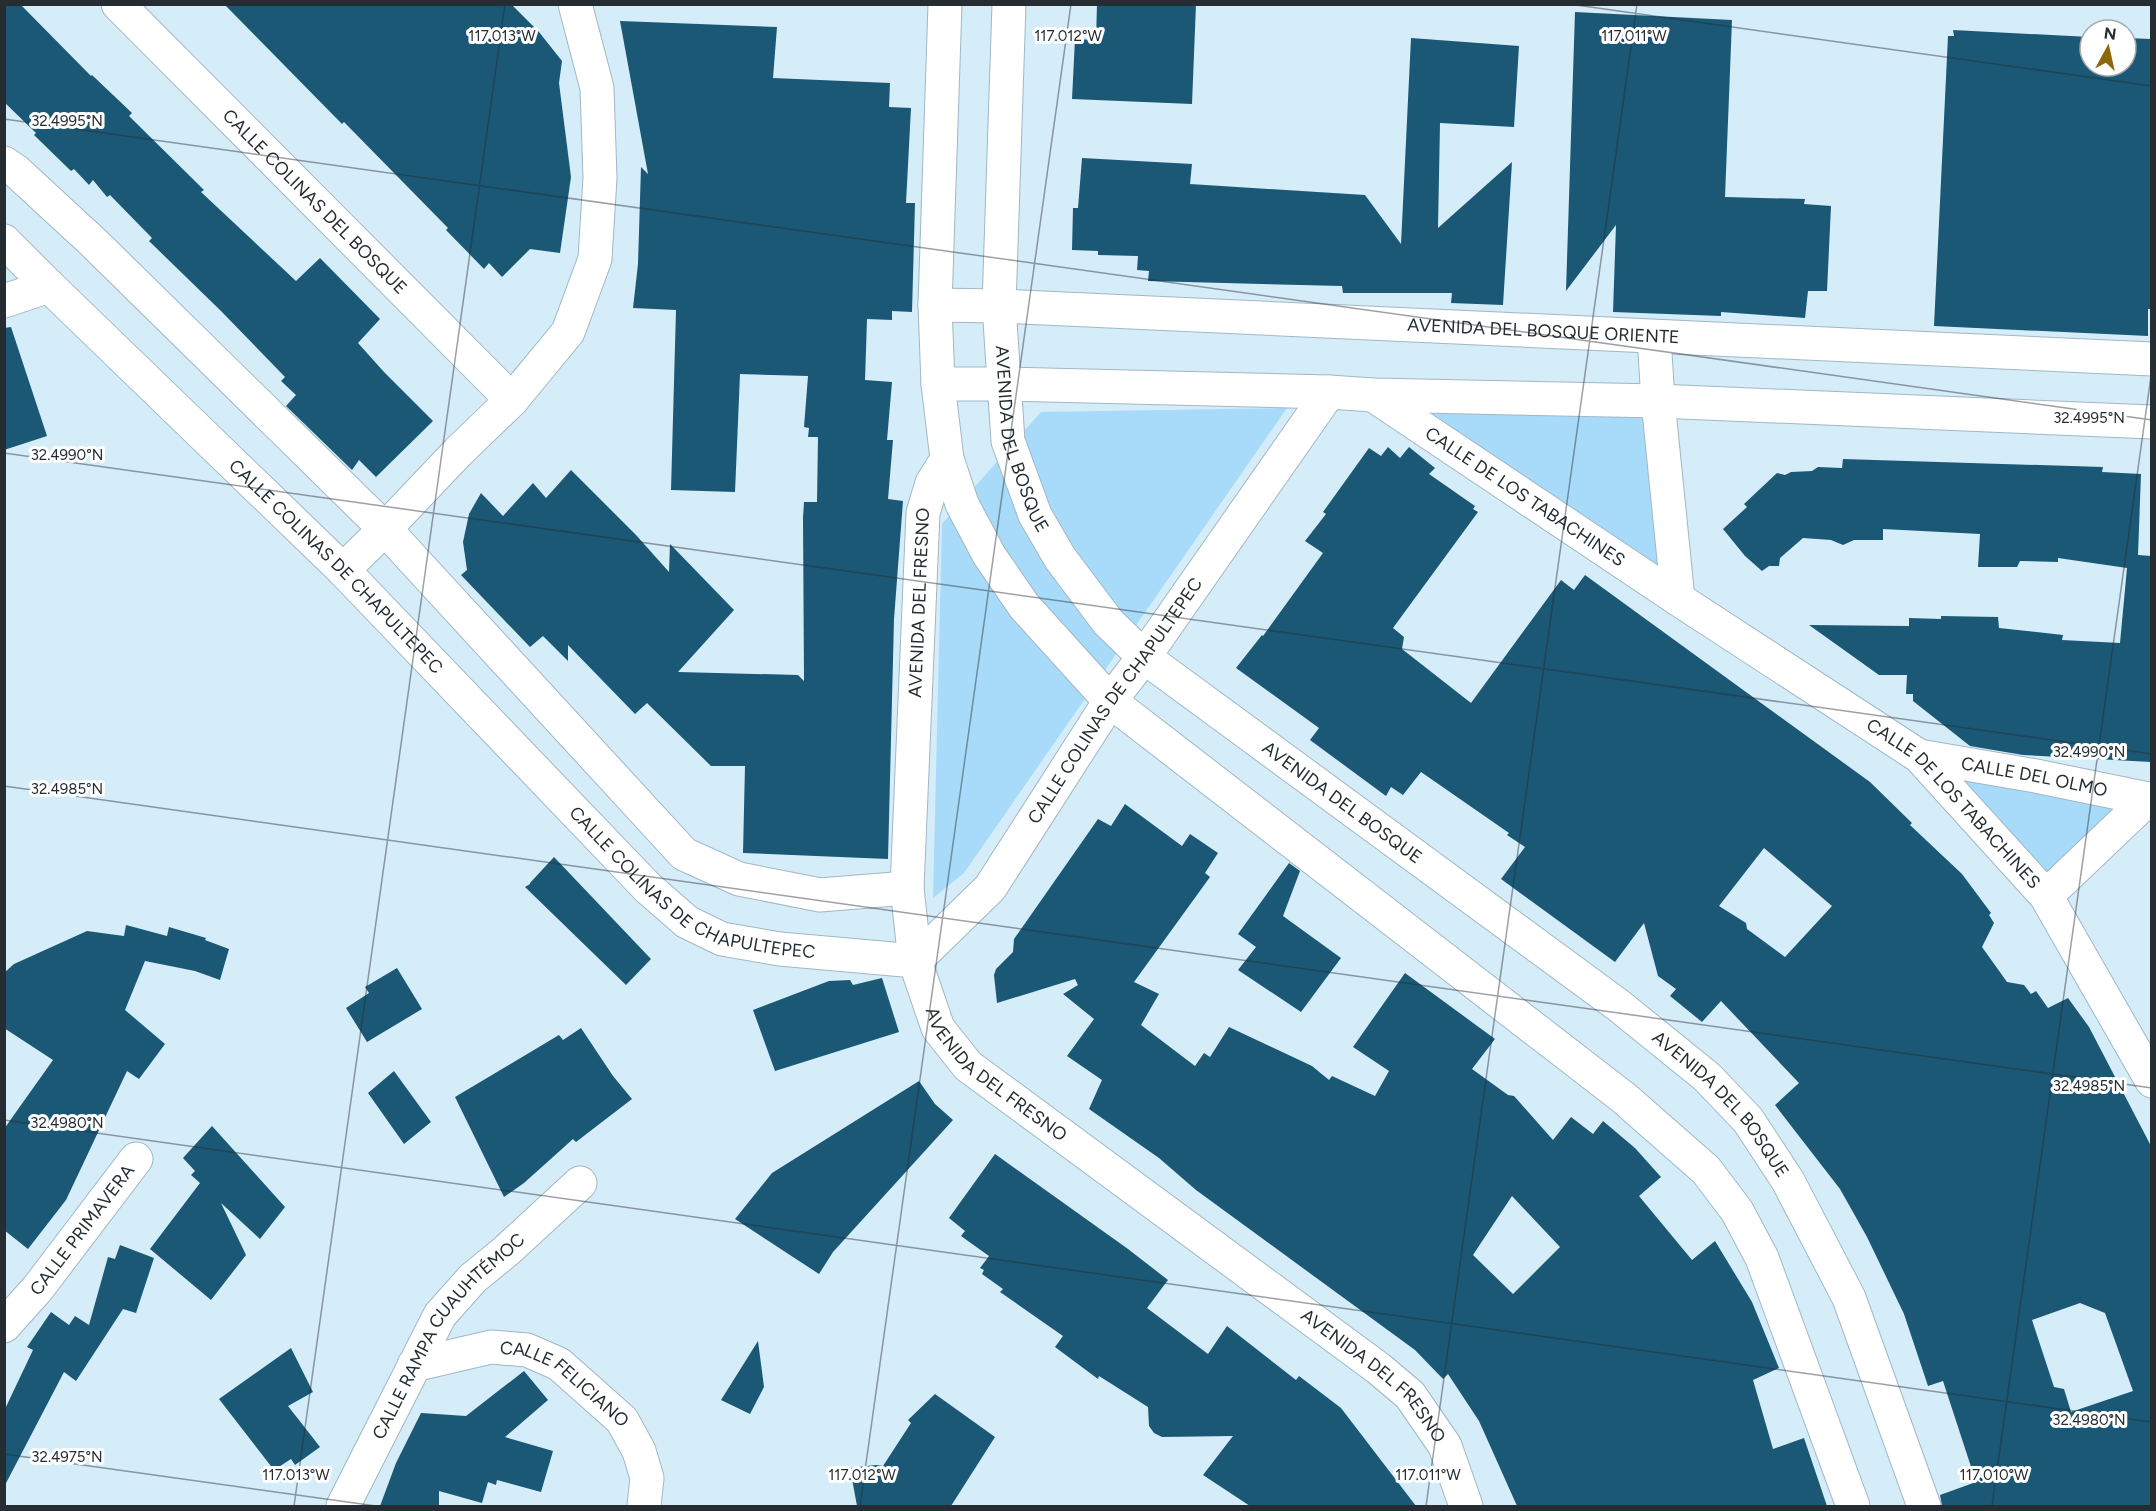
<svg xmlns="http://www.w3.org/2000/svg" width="2156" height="1511" font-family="Figtree,sans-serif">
  <rect width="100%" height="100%" fill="#d5ecf9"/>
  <!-- green -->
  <path fill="#a7dbf9" d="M1287,408L964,873L933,898L942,524L1041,412Z
    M1646,411L1671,581L1411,412Z
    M1919,756L2148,799L2046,896Z"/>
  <!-- building -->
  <path fill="#1a5875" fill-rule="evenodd" d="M4,4H20L91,76L92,75L132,113L129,116L204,190L201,192L296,281L320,258L380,319L358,343L384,372L433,421L376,477L359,460L352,470L286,406L296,395L281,381L285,377L221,311L149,241L152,238L110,195L107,197L93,180L89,185L74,169L71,171L34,135L36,133L4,102Z
    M224,4H511L539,32L562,61L559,83L571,177L560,253L530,249L502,277L489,263L484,269L446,230L448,228L344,122L342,124Z
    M1097,4H1196L1192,104L1072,99L1075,39L1096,40Z
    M1575,12L1732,20L1725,197L1805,199L1804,204L1831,206L1827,291H1808L1805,318L1721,312V316L1613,312L1616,225L1566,291Z
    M620,21L777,27L773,78L890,83L889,107L911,108L906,203H915L912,312L892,311V320L867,319L865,380L892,382L887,440H893L888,499L903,501L894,619L888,859L743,853L745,766H711L647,703L635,714L568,645V661L543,636L530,647L461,575L467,570L463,542L469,514L481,493L503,516L533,483L546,498L571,470L636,535L669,572L670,544L734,610L678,672L798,675L804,681L803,518L804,502H817L818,437H808L809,428L804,427L808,376L740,374L735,492L671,490L676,310L633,308L638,264L641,167L648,174Z
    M1953,30L2090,37V66H2126V38L2151,39V309H2148V336L1934,326L1948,36H1954Z
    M1411,38L1519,46L1514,127L1440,123L1438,228L1512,162L1503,305L1451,303L1452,293H1343L1342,286L1148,281L1149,271L1137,270L1138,256L1098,255V251L1072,250L1073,208H1078L1082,158L1192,164L1190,184L1365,195L1401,244Z
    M11,327L47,436L4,450V328Z
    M1388,447L1400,458L1409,447L1435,468L1429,474L1475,506L1473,509L1478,512L1393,628L1404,637L1402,649L1471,703L1561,580L1574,590L1585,575L1870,782L1912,823L1910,825L1962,874L1991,913L1989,915L1994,923L1982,947L2007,982L2024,985L2031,994L2036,991L2048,1008L2068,998L2089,1027L2151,1146V1506H1942L1940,1495L1976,1482L1943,1381L1928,1386L1904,1314L1867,1237L1840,1189L1775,1105L1799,1083L1721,1001L1702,1022L1670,996L1676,989L1658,976L1644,923L1615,962L1501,879L1525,847L1507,835L1509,833L1421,772L1403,795L1391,787L1386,796L1310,740L1319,728L1236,668L1262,635L1263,636L1323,553L1305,541L1326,514L1323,512L1369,448L1381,456ZM1764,848L1832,906L1785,957L1747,929L1746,923L1719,906ZM2080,1303L2105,1313L2133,1391L2071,1412L2064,1389L2054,1387L2032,1320Z
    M1843,459L2103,467L2102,472L2141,474L2138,555L2151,556V762L2023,755L1970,746L1913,701V694H1906L1907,675H1879L1809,625L1909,626V618L1941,619V616L1998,617L1999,628L2063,635L2062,640L2120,643L2127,568L2058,558V562L2020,561L2017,567H1978L1980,534L1883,529V540H1854L1843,545L1831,540L1803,538L1780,558L1779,566H1769L1762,571L1745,556L1723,529L1747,507L1744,504L1777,473L1785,475L1791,472L1812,471L1818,467L1842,468Z
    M1125,804L1182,846L1190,834L1218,853L1205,873L1210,877L1134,982L1159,994L1141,1025L1195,1066L1204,1053L1210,1057L1229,1027L1312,1066L1329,1080L1332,1076L1375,1096L1389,1071L1353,1047L1405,973L1495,1039L1472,1069L1508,1095L1514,1096L1553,1140L1571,1117L1593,1134L1603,1121L1635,1148L1661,1177L1639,1196L1692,1260L1715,1241L1752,1302L1779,1368L1753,1380L1773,1449L1804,1438L1827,1506H1517L1479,1421L1448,1374L1443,1379L1415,1350L1196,1190L1159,1158L1089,1109L1102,1080L1067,1056L1094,1019L1063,994L1078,985L1075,979L997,1003L994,975L996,969L1013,952L1014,939L1098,819L1111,826ZM1512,1196L1560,1247L1513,1294L1473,1255Z
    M554,857L651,959L626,985L525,887L530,884V883Z
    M1289,863L1300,871L1283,916L1341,958L1301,1012L1238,970L1256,947L1238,934Z
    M126,925L167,936L169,927L206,938L205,940L229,949L220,980L195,971L145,961L125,1010L165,1044L139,1079L127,1071L66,1200L28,1249L4,1230V1129L53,1060L4,1028V973L14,964L87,931L124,936Z
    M397,968L422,1009L367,1042L346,1008L369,993L365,987Z
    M882,978L899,1032L775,1071L753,1010L829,981L850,980L853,985Z
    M581,1028L613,1076L632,1099L576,1142L573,1139L524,1183L504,1197L455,1097L559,1035L563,1040Z
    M394,1071L431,1122L404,1144L368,1093Z
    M919,1081L935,1104L953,1120L833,1252L819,1274L735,1219L772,1173Z
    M212,1126L285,1207L260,1239L221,1203L246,1255L211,1300L150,1249L200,1183L191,1175L195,1171L183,1158Z
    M995,1154L1128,1249L1168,1280L1147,1308L1208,1354L1227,1326L1296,1380L1299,1376L1341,1408L1416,1506H1250L1203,1475L1233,1436L1162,1437L1154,1433L1149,1426L1148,1407L1099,1376L1098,1379L1055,1347L1063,1336L1000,1292L1003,1289L982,1274L984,1270L980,1268L989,1256L961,1236L965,1231L949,1218Z
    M120,1245L154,1258L136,1313L123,1309L76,1381L64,1372L4,1487V1411L33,1350L27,1347L51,1312L69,1325L75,1316L89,1325L108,1257L115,1259Z
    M758,1341L764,1387L750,1414L721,1400Z
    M291,1348L313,1392L288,1406L320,1447L295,1465L291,1459L274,1470L219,1399Z
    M524,1371L548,1400L505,1437L553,1451L541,1492L497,1480L496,1485L488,1482L482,1503L439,1491V1506H380L396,1463L421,1413L466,1416Z
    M935,1394L995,1437L951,1506H857L850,1468L876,1465L883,1466L911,1423L908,1420Z"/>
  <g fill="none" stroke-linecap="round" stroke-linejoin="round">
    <defs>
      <g id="street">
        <path id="s1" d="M118,4L512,400"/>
        <path d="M4,301L49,286"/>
        <path d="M1654,337L1658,401L1678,599"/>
        <path id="s2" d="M1373,395L1678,599L1919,756L2046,896L2152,1081"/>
        <path d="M343,570L385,529L458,452L512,400L568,332L595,259L600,178L597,88L575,4"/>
        <path id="s3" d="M1919,756L2036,776L2148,799"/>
        <path id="s4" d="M907,888L915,961L938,1028L968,1066L1378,1368L1410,1395L1445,1446L1466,1506"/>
        <path d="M2046,896L2148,799H2152"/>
        <path id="s5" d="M4,1326L38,1288L136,1159"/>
        <path id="s6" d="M414,1365L491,1347L527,1350L559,1364L622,1420L639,1451L647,1478L644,1506"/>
        <path id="s7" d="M343,1506L440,1315L473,1278L505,1252L580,1183"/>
      </g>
      <g id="secondary">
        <path d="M945,4L935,305L938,384L947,459L962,504L989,555L1024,606L1110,701L1624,1098L1706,1170L1737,1211L1762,1258L1853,1506"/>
        <path id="s8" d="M1009,4L999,306L1008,441L1035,515L1060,558L1108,622L1144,657L1618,1005L1707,1077L1748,1120L1788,1181L1849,1298L1924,1506"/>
        <path id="s9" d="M4,163L16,171L94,243L385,529L684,854L739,879L820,895L907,888L923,513L932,483L947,459"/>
        <path id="s10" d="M4,241L49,286L343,570L648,888L687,922L722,939L780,949L915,961L990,888L1110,701L1144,657L1329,392"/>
        <path id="s11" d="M935,305L999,306L2152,359"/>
        <path d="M938,384H1003L1329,392L1373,395L1658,401L2152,422"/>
      </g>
    </defs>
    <!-- street casing -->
    <use href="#street" stroke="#a1b7c4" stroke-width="35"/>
    <!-- secondary casing -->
    <use href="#secondary" stroke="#a1b7c4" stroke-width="35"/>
    <!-- street -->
    <use href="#street" stroke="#fff" stroke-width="33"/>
    <!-- secondary -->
    <use href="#secondary" stroke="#fff" stroke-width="33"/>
  </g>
  <!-- ticks -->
  <path fill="none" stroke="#252d32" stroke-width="1.5" stroke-opacity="0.45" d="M1569,4L2152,86M4,119L2152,420M4,453L2152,754M4,786L2152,1088M4,1120L2152,1422M4,1454L376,1506M294,1506L505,4M860,1506L1071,4M1426,1506L1637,4M1992,1506L2152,369"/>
  <g text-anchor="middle" stroke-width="6" stroke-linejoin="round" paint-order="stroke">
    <!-- street labels -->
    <g font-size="18" fill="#252d32" stroke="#fff">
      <text dy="6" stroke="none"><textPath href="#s1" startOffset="279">CALLE COLINAS DEL BOSQUE</textPath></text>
      <text dy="6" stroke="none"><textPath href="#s11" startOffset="609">AVENIDA DEL BOSQUE ORIENTE</textPath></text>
      <text dy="6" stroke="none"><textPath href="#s8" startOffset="438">AVENIDA DEL BOSQUE</textPath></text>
      <text dy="6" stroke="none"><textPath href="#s2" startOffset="183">CALLE DE LOS TABACHINES</textPath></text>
      <text dy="6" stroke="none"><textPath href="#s10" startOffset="465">CALLE COLINAS DE CHAPULTEPEC</textPath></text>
      <text dy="6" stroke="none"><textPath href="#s9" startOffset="1486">AVENIDA DEL FRESNO</textPath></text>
      <text dy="6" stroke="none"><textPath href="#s10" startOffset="1528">CALLE COLINAS DE CHAPULTEPEC</textPath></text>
      <text dy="6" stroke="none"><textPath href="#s3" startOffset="117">CALLE DEL OLMO</textPath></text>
      <text dy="6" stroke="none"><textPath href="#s8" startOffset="942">AVENIDA DEL BOSQUE</textPath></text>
      <text dy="6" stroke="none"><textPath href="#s2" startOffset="712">CALLE DE LOS TABACHINES</textPath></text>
      <text dy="6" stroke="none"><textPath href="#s10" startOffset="951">CALLE COLINAS DE CHAPULTEPEC</textPath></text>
      <text dy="6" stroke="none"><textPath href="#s4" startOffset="218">AVENIDA DEL FRESNO</textPath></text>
      <text dy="6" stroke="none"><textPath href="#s8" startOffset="1428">AVENIDA DEL BOSQUE</textPath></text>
      <text dy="6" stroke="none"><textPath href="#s5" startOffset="124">CALLE PRIMAVERA</textPath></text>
      <text dy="6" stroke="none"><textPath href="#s7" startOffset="202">CALLE RAMPA CUAUHTÉMOC</textPath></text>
      <text dy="6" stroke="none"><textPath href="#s4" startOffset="704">AVENIDA DEL FRESNO</textPath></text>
      <text dy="6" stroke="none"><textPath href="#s6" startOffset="164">CALLE FELICIANO</textPath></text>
    </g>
  </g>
  <g font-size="15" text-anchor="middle" fill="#252d32" stroke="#fff" stroke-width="6" stroke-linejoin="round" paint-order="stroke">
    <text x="502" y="41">117.013°W</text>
    <text x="1068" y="41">117.012°W</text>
    <text x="1634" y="41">117.011°W</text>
    <text x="67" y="126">32.4995°N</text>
    <text x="2089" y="423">32.4995°N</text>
    <text x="67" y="460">32.4990°N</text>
    <text x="2089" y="757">32.4990°N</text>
    <text x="67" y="794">32.4985°N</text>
    <text x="2089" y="1091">32.4985°N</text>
    <text x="67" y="1128">32.4980°N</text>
    <text x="2089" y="1425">32.4980°N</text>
    <text x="67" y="1462">32.4975°N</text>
    <text x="296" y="1480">117.013°W</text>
    <text x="862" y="1480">117.012°W</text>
    <text x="1428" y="1480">117.011°W</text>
    <text x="1994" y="1480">117.010°W</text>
  </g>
  <!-- border -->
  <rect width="2156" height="1511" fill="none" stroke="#252d32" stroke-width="12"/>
  <!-- north arrow -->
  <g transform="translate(2108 48) rotate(8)"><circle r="28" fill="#ffffff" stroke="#a8abad" stroke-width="1.5"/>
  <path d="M0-4.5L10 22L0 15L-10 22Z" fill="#8e690c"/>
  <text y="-9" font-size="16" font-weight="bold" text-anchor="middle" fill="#252d32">N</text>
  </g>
</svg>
